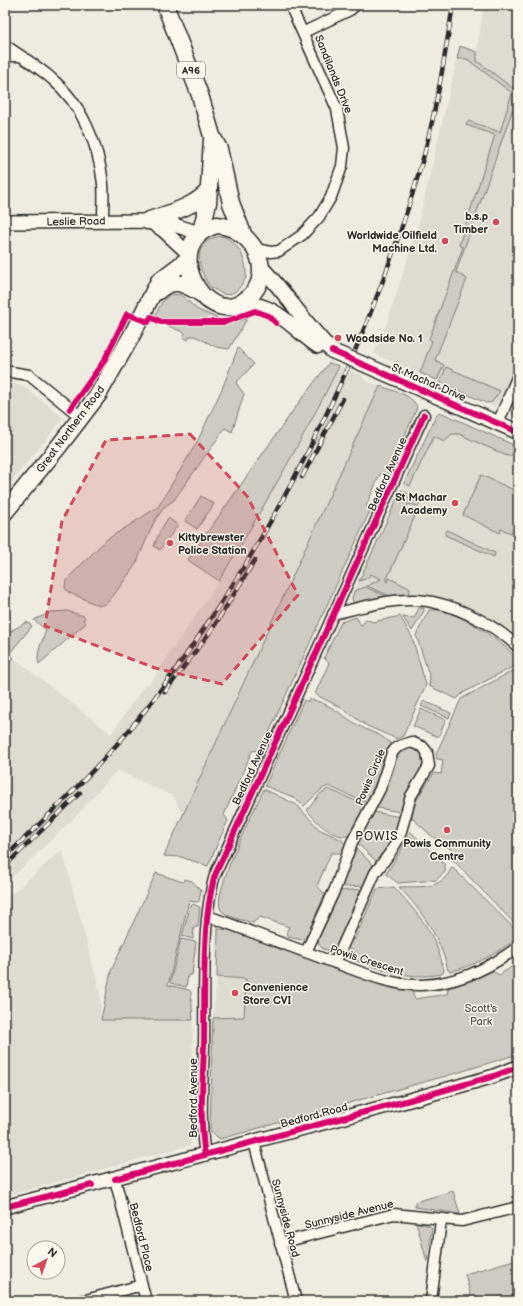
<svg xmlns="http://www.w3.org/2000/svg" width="523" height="1306" font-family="'Balsamiq Sans',sans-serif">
  <rect width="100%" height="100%" fill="#eeebe0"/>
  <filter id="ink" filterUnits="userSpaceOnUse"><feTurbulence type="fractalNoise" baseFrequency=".025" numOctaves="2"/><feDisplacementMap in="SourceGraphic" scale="8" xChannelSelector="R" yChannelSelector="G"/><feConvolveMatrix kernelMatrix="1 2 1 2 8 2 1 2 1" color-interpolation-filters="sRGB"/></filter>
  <g filter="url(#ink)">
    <!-- built -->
    <path fill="#dedbd1" d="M484,5H518V417L374,354L387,323L417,230L460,46L477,51Z
      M339,366L361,375L366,381L380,386L184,812L179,809L175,797L117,770L74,818L5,884V651L111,734L145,685L150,683L219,581L289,461L317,411Z
      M5,382L23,386L64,418L5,489Z
      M438,413H442L518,447V640L505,628L484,616L435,596L408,594L386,596L365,587L354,591L409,471Z
      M62,850L100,992L101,1020H193L191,1145L5,1196V900Z
      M217,977L246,979L244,1018H213Z"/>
    <!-- green -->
    <path fill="#cecbc2" stroke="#7c7b76" d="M460,46L477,52V61L518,92V94L456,272L467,279L435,360L444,365L437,380L420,373L432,341L429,339L463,247L459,245L495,135L466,125L468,121L500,132L512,93L467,59H457Z
      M223,236C240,244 247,260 246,278C241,287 231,300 219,292C215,290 215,289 211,288C196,268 191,239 223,236Z
      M170,294L181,295L198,310L222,320H161L155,316L162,302Z
      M247,319L229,349L216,347L195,336H190L188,340L183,337L185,333L166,325L226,323Z
      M238,348L254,364L236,383L244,394L232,432L225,428L174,500L164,507L154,522L136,564L111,599L104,605H98L68,592L65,588L66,580L106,540L158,507L197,442L222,389Z
      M329,363L339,366C303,440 261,511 219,581L188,560L297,405Z
      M446,367L500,391L492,402L486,403L440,382Z
      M380,386C390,390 415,395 417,408L388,474H380L366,506L370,511L261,750L252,751L224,815L228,820L208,866L181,857L164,856Z
      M440,412L518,447C518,453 512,456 507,456L459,434H452L444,441L434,436L410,486L404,483L437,414Z
      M481,475L518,492L514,499L518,501V518L511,533L501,529L500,533L463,515Z
      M401,490L407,493L408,498L420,503L419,506L408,504L405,511L415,516L386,581L388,582L389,578L409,588L410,591L408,594L390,596L367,586L381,579L370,574L368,578L359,581Z
      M201,496L214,504L197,529L185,521Z
      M168,518L178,525L160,550L154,546L160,531Z
      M447,530L495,553L494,557L445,535Z
      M365,587L386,596L356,603L353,602L352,598L354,591Z
      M419,608H424V611L412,631L403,617L414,618Z
      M429,610C450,605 506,643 518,660V664L463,693L457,699L429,686L430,678L416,635Z
      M67,611L84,616L85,618L83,620L86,623L39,664C35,654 43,640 46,630L34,620L51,612Z
      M400,616L412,637L426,685L403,736L397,739L367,726L343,709L315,694L329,663L324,658L341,622L356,617L361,625L363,624L366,619L373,622Z
      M27,622L32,626L9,654L14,658L5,665V634Z
      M518,668V927L451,858L455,853L437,838L435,839L412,818C413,799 425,788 434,773L441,774L443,760L437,759L436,754L461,699Z
      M309,699C331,703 343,717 361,727C371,732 383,735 391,744L383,756L380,772L368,800L364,802L328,786L322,789L304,806L293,797L265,786L304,700L308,702Z
      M424,701L451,713L449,718L421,706Z
      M421,709L446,720L439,736H436L413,726Z
      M412,747L420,751L426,761L422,770L409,787L401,812L377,808L392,774L399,750Z
      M264,789L297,805L319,829L342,840L345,844L341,853H331L317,886L325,894L306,937L302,940L288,937L287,930L289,927L260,917L253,923C244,920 227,918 221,910C210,896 255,808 264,789Z
      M328,789L363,804L364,808L362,812L348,836C332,838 316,822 307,810L321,793Z
      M374,812L401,817L396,835L378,863L357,843Z
      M410,831L445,865V872L436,880L398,883L386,874L400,852Z
      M355,847L375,867L364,886L341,887Z
      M452,867L518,932V937C499,953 475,965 450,972L448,970C440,937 422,911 399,887C422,886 441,891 452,867Z
      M156,873L183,882L184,879L192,881L201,890L199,901L197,902L189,901L168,985L189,990L191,992L193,1020H101L111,971Z
      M394,887C419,915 436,933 444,971L442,974C417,979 396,974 372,966C365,963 357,962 351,958L350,953L352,945L377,889Z
      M363,889L337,946L332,951L323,949L319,945L318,936L339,891Z
      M193,904L200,907L198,927H194L193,939L182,936L190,907Z
      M218,929L231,930L377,983L411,990L415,999L447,994L449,986L469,980L491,970L499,975L518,963V999L514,1001L518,1009V1054L460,1072L220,1139L210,1131L213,1018L244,1017L246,979L217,977Z
      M181,939L196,942L192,975H188L186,987L170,983Z
      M453,1191L460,1214L415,1207V1202Z
      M416,1222L430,1226L432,1228L427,1262Z
      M518,1259V1301H472L465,1274Z"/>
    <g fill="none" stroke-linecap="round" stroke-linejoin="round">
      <defs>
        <path id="minor" d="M304,32L350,10L356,5
          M5,45C20,56 38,66 52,79C82,104 99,146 103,184C104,196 103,208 103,220
          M5,56H20
          M255,249L271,252L279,251L302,235L319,217L331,197L342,166L344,148L337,109L290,5
          M5,371L29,375L82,418
          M498,423L518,375
          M333,614C359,608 385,600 411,600C446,599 493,623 518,647
          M208,916C249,931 289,946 330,961C359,971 390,986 421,985C456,984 490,968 518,947
          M306,952L335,889L352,842L380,789L392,753L397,747L411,742L423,747L427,752L429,766L411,796L399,838L390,853L375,873L335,963
          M254,1142L296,1301
          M205,1155C199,1119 203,1081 204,1045C205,994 201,923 215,875L424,415
          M115,1179L146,1301
          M280,1243L394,1214L462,1221L518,1207
          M82,1301L142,1285
          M431,1301L441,1220"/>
        <path id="tertiary" d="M5,222L147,221L168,223L199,233
          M152,223L163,230L189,254
          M5,1207L406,1101L491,1077L518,1067"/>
        <path id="secondary" d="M261,267C287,294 305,324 332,351
          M240,304C276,302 291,328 318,346
          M368,366L518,432"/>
        <path id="primary" d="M165,5L200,95L212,136L219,149L231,203L243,234
          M147,221C169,213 193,208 209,190
          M217,225C244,227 268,255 259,283C256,290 250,297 244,301C203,331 158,240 217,225Z
          M201,231L208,203L212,139
          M157,292C173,277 183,283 200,293
          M5,512L59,446L98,395L132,335L159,281L188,259"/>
      </defs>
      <!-- minor casing -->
      <use href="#minor" stroke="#2b2b2b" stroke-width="13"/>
      <!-- tertiary casing -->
      <use href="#tertiary" stroke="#2b2b2b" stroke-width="16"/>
      <!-- secondary casing -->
      <use href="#secondary" stroke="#2b2b2b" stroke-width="17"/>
      <!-- primary casing -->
      <use href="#primary" stroke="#2b2b2b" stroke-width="19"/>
      <!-- minor -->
      <use href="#minor" stroke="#fbf7ec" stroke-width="10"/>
      <!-- tertiary -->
      <use href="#tertiary" stroke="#fbf7ec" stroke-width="13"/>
      <!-- secondary -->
      <use href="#secondary" stroke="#fbf7ec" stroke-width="14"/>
      <!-- primary -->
      <use href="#primary" stroke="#fbf7ec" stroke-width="16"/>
      <defs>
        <path id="rail" d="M302,477L343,399
          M165,692L213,628L255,560
          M5,857C47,817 88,778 126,734C170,681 209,623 245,565C323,436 383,300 424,155C437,106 445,55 453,5
          M5,866L80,793"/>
      </defs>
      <!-- rail casing -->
      <use href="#rail" stroke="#2b2b2b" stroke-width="4.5"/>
      <!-- rail -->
      <use href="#rail" stroke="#fbf7ec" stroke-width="3" stroke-dasharray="9" stroke-linecap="butt"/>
      <defs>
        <path id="secondary-bridge" d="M332,351L368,366"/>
      </defs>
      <!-- secondary-bridge casing -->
      <use href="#secondary-bridge" stroke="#2b2b2b" stroke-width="17" stroke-linecap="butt"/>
      <!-- secondary-bridge -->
      <use href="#secondary-bridge" stroke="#fbf7ec" stroke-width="14"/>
      <defs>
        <path id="cycleway" d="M332,351L518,432
          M70,409L104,361L127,314L148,322L151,317L161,322H225L255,311L269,316L276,323
          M205,1155C199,1119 203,1081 204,1045C205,994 201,923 215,875L424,415
          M115,1179L406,1101L491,1077L518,1067
          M5,1207L92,1185"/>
      </defs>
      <!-- cycleway casing -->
      <use href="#cycleway" stroke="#fbf7ec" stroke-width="8"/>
      <!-- cycleway -->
      <use href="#cycleway" stroke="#d6006c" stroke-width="6"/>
    </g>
  </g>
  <!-- marked area -->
  <path fill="#d1495b" fill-opacity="0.2" stroke="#d1495b" stroke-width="3" stroke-dasharray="8 5" stroke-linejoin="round" d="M190,434L247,496L298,595L222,684L155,668L45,626L62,521L106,440Z"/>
  <!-- markers -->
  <g fill="#d1495b" stroke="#fbf7ec" stroke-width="1.5">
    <circle cx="496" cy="222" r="4"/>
    <circle cx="445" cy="241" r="4"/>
    <circle cx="338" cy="338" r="4"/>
    <circle cx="455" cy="503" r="4"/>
    <circle cx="170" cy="543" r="4"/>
    <circle cx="447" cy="830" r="4"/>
    <circle cx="235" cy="993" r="4"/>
  </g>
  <g text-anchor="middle" stroke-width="3" stroke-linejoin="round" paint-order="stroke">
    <!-- shield labels -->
    <rect fill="#fbf7ec" stroke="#696865" stroke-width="1" x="177" y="62" width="28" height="16" rx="3"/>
    <g font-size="10" font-weight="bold" fill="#2b2b2b">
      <text x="191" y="74">A96</text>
    </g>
    <!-- street labels -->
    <g font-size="11" fill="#2b2b2b" stroke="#fbf7ec">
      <text transform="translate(334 74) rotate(68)" y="4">Sandilands Drive</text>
      <text transform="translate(76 221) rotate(-1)" y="4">Leslie Road</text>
      <text transform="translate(429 382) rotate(23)" y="4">St Machar Drive</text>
      <text transform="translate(70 429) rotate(-53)" y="4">Great Northern Road</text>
      <text transform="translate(387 474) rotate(-66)" y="4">Bedford Avenue</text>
      <text transform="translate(252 768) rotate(-65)" y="4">Bedford Avenue</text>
      <text transform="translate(370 777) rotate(-67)" y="4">Powis Circle</text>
      <text transform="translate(367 960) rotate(18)" y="4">Powis Crescent</text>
      <text transform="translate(193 1098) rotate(-90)" y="4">Bedford Avenue</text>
      <text transform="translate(314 1115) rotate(-15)" y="4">Bedford Road</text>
      <text transform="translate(349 1214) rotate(-14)" y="4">Sunnyside Avenue</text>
      <text transform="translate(286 1218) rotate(75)" y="4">Sunnyside Road</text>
      <text transform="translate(142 1237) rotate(76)" y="4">Bedford Place</text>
    </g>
    <!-- poi labels -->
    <g font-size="11" font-weight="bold" fill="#2b2b2b" stroke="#fbf7ec" text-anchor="end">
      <text x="488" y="220">b.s.p<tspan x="488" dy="13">Timber</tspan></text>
      <text x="437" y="239">Worldwide Oilfield<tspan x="437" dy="13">Machine Ltd.</tspan></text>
      <text x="346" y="342" text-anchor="start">Woodside No. 1</text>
      <text x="447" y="501">St Machar<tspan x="447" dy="13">Academy</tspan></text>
      <text x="178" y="541" text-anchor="start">Kittybrewster<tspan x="178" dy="13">Police Station</tspan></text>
      <text x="447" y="847" text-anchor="middle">Powis Community<tspan x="447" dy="13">Centre</tspan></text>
      <text x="243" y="991" text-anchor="start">Convenience<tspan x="243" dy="13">Store CVI</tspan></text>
    </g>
    <!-- park labels -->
    <g font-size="11" fill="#545351" stroke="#fbf7ec">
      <text x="481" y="1012">Scott's<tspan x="481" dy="13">Park</tspan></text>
    </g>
    <!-- neighbourhood labels -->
    <g font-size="12" letter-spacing="1" fill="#2b2b2b" stroke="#fbf7ec">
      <text x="377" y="840">POWIS</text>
    </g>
  </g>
  <!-- margin -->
  <rect width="523" height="1306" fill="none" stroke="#fbf7ec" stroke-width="20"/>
  <rect x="10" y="10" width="503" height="1286" fill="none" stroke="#2b2b2b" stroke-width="1.5" filter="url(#ink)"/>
  <!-- north arrow -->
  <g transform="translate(46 1260) rotate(40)"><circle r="19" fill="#fbf7ec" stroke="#a8a59f"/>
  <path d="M0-3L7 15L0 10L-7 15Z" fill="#d1495b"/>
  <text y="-6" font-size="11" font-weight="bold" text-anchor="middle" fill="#2b2b2b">N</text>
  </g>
</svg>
